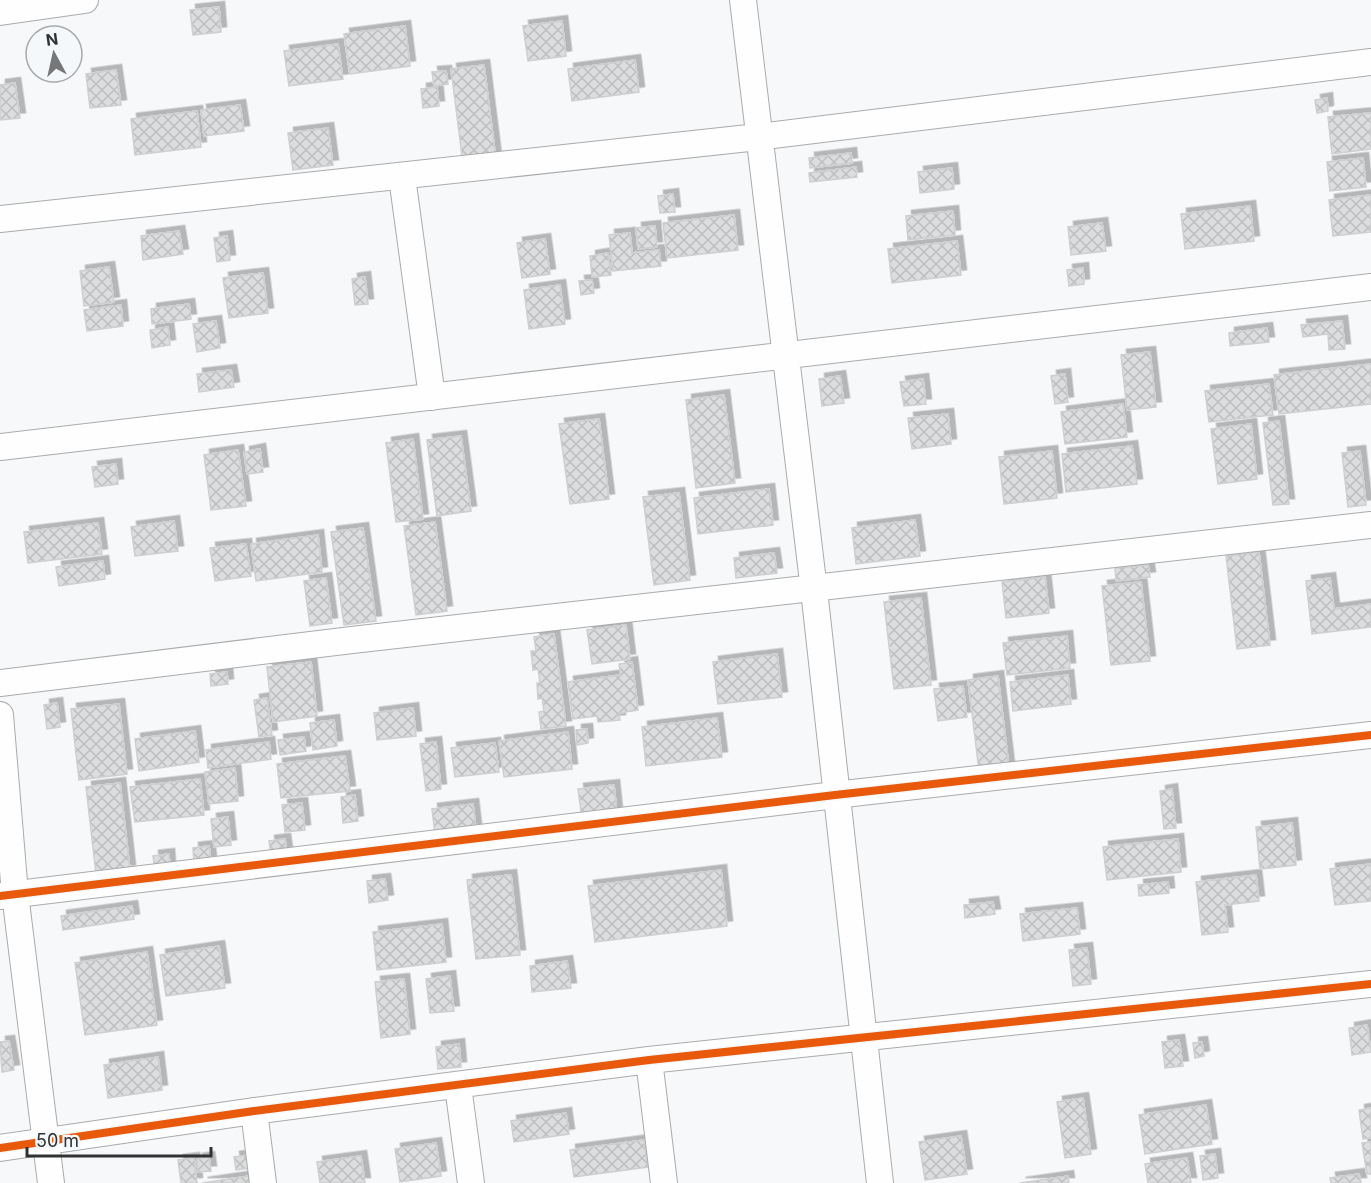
<svg xmlns="http://www.w3.org/2000/svg" width="1371" height="1183" font-family="Inter,sans-serif">
  <defs>
    <pattern id="building-cross-hatch" width="8" height="8" patternUnits="userSpaceOnUse" patternTransform="scale(1.5)"><rect width="8" height="8" fill="#dcddde"/><path d="M0 0l8 8M0 8l8-8" fill="none" stroke="#bdbebf"/></pattern>
    <filter id="shadow"><feDropShadow dx="5.5" dy="-5.5" stdDeviation="0" flood-color="#0004"/></filter>
  </defs>
  <rect width="100%" height="100%" fill="#f6f8fa"/>
  <!-- building -->
  <path fill="url(#building-cross-hatch)" stroke="#cecfd0" stroke-width="1.5" filter="url(#shadow)" d="M219,7L221,32L193,35L190,10Z
    M562,21L566,56L528,61L523,26Z
    M405,26L410,66L350,74L344,34Z
    M338,44L343,79L289,86L284,51Z
    M635,60L639,92L572,101L568,69Z
    M484,65L496,160L463,164L451,69Z
    M116,70L121,105L90,108L86,74Z
    M446,71L448,84L434,86L432,72Z
    M15,83L20,118L0,120V85Z
    M437,87L439,106L423,108L421,89Z
    M1327,98L1328,111L1317,113L1315,100Z
    M240,105L244,131L204,136L201,110Z
    M197,111L201,147L135,155L131,119Z
    M1371,113V149L1332,154L1328,117Z
    M328,128L333,165L293,170L288,133Z
    M851,153L852,163L810,168L809,158Z
    M1363,158L1366,187L1330,191L1327,162Z
    M856,167L857,177L810,182L809,173Z
    M952,168L954,189L920,193L918,172Z
    M673,194L675,212L660,213L658,196Z
    M1371,195V232L1333,236L1329,200Z
    M1250,206L1254,241L1185,249L1181,214Z
    M953,211L955,235L908,240L906,216Z
    M734,215L738,250L667,258L663,223Z
    M1102,223L1106,251L1071,255L1068,227Z
    M655,226L657,247L638,249L636,228Z
    M179,231L183,254L143,260L141,236Z
    M630,233L632,253L659,250L661,266L613,271L609,235Z
    M227,236L230,260L217,262L214,238Z
    M545,239L550,274L522,278L517,243Z
    M957,241L961,275L892,283L888,249Z
    M608,253L611,275L592,277L590,256Z
    M109,267L114,302L84,306L80,271Z
    M1083,268L1084,284L1069,286L1067,270Z
    M263,273L268,313L229,318L223,278Z
    M365,277L368,304L355,305L352,279Z
    M592,280L594,293L581,295L579,281Z
    M560,285L565,324L529,329L524,290Z
    M189,304L191,319L152,324L151,309Z
    M121,305L123,326L87,331L84,310Z
    M216,321L220,348L197,352L193,324Z
    M1342,321L1345,349L1329,350L1328,334L1303,337L1301,325Z
    M168,327L170,345L152,348L150,330Z
    M1267,328L1269,342L1230,346L1229,333Z
    M1150,352L1156,407L1127,410L1121,355Z
    M1371,364V404L1279,414L1274,375Z
    M231,370L234,387L199,392L197,374Z
    M1065,374L1068,402L1055,404L1051,376Z
    M840,376L844,403L822,406L819,379Z
    M923,379L926,404L904,406L900,382Z
    M1269,384L1273,415L1209,422L1205,391Z
    M724,395L735,483L696,488L686,400Z
    M1123,404L1127,437L1065,444L1061,412Z
    M948,414L951,444L912,449L908,418Z
    M599,419L609,499L570,504L559,424Z
    M1279,421L1289,504L1273,505L1263,423Z
    M1251,424L1257,479L1218,484L1211,429Z
    M461,436L471,511L437,516L427,440Z
    M413,439L423,519L396,522L386,443Z
    M1132,446L1137,484L1066,492L1062,454Z
    M260,449L263,472L247,474L244,452Z
    M238,450L246,506L211,510L204,455Z
    M1052,451L1057,498L1004,504L999,457Z
    M1360,451L1366,505L1348,507L1342,453Z
    M116,464L118,484L95,487L92,467Z
    M769,489L773,525L698,534L694,498Z
    M679,493L690,580L654,585L643,497Z
    M915,520L920,556L856,564L852,528Z
    M174,521L178,551L135,556L131,527Z
    M435,522L447,611L416,615L404,526Z
    M98,523L102,554L28,563L24,532Z
    M363,528L376,621L344,625L331,532Z
    M318,535L322,572L256,581L251,544Z
    M246,544L251,576L215,581L210,548Z
    M1259,552L1270,645L1237,649L1226,556Z
    M774,553L777,573L736,578L734,558Z
    M103,561L105,579L59,586L56,567Z
    M1148,565L1150,577L1116,581L1115,568Z
    M1045,577L1049,613L1006,618L1002,582Z
    M326,578L332,623L310,626L304,581Z
    M1330,578L1334,609L1371,604V627L1312,634L1306,581Z
    M1141,582L1150,661L1111,665L1102,586Z
    M921,598L931,685L894,689L884,602Z
    M626,625L630,659L592,664L587,630Z
    M554,634L566,726L541,729L539,712L544,711L542,698L538,699L537,683H540L538,669L533,670L531,651H536L534,637Z
    M1067,636L1070,668L1007,675L1003,643Z
    M777,654L782,697L718,704L713,662Z
    M311,662L317,716L273,722L267,667Z
    M632,662L638,710L619,713L620,720L598,722L597,716L573,719L568,682L621,675L619,664Z
    M227,672L228,684L211,686L210,674Z
    M1068,675L1071,704L1013,711L1010,682Z
    M998,676L1009,768L979,771L968,680Z
    M963,686L967,717L938,721L934,689Z
    M267,698L272,735L259,737L254,700Z
    M57,703L60,727L47,729L44,705Z
    M119,704L127,774L79,780L71,709Z
    M413,708L416,736L377,740L374,713Z
    M717,718L722,757L646,766L642,727Z
    M334,720L337,746L313,750L310,723Z
    M587,729L588,743L577,745L576,730Z
    M195,731L199,762L139,771L135,739Z
    M568,732L572,769L504,777L499,741Z
    M304,737L306,751L280,755L278,740Z
    M269,742L271,759L208,768L206,750Z
    M436,742L441,789L426,791L420,744Z
    M495,743L499,772L455,777L451,748Z
    M345,756L350,791L281,798L277,764Z
    M235,768L238,801L209,804L205,772Z
    M200,779L204,815L135,822L130,787Z
    M120,783L130,870L96,874L86,787Z
    M614,785L617,814L582,818L578,789Z
    M1172,789L1176,828L1164,829L1160,791Z
    M355,795L358,821L343,823L341,797Z
    M302,803L305,830L285,832L282,805Z
    M473,804L476,829L435,834L432,809Z
    M228,817L231,845L214,847L211,819Z
    M1292,823L1296,865L1260,869L1256,827Z
    M285,839L287,853L271,855L269,841Z
    M1178,839L1181,872L1107,880L1103,847Z
    M209,846L211,861L194,863L193,848Z
    M169,854L170,868L155,870L153,856Z
    M1371,864V901L1335,905L1330,869Z
    M721,870L727,926L595,942L588,886Z
    M511,875L520,955L476,959L467,880Z
    M1256,875L1259,901L1225,905L1228,932L1202,935L1196,882Z
    M385,879L388,900L369,903L367,881Z
    M1168,882L1169,893L1139,896L1138,885Z
    M993,902L995,914L965,918L964,905Z
    M132,906L134,919L63,930L61,916Z
    M1077,908L1080,934L1023,941L1020,914Z
    M442,924L446,962L377,970L373,932Z
    M219,946L225,988L166,996L160,955Z
    M1087,948L1091,984L1073,986L1069,950Z
    M147,952L157,1025L85,1035L75,963Z
    M567,961L571,988L532,992L530,966Z
    M450,976L454,1011L430,1013L426,979Z
    M404,979L410,1034L381,1038L375,982Z
    M1367,1025L1371,1052L1352,1055L1349,1028Z
    M1179,1040L1183,1066L1165,1068L1162,1042Z
    M9,1041L14,1070L2,1072L0,1042Z
    M1202,1042L1204,1056L1195,1058L1193,1043Z
    M459,1044L461,1067L438,1069L436,1047Z
    M158,1057L162,1090L108,1098L104,1065Z
    M1083,1098L1091,1154L1065,1158L1057,1102Z
    M1206,1105L1212,1144L1145,1154L1139,1115Z
    M1371,1108V1138L1363,1139L1359,1110Z
    M566,1113L569,1134L514,1142L511,1121Z
    M961,1136L967,1174L925,1180L919,1142Z
    M644,1140L648,1167L574,1177L570,1150Z
    M1371,1142V1174H1367L1362,1143Z
    M436,1143L441,1176L400,1182L395,1149Z
    M1215,1154L1218,1178L1203,1180L1200,1156Z
    M249,1155L251,1168L236,1170L234,1157Z
    M361,1156L365,1183H320L317,1162Z
    M209,1157L211,1171L198,1172L197,1159Z
    M194,1158L197,1183H181L178,1160Z
    M1187,1158L1191,1183H1148L1145,1164Z
    M1359,1174L1361,1183H1331L1330,1178Z
    M249,1176L250,1183H202Z
    M1068,1176L1069,1183H1020Z"/>
  <g fill="none" stroke-linecap="round" stroke-linejoin="round">
    <defs>
      <path id="street" d="M743,0L814,590L880,1183
        M0,12L85,0
        M402,177L432,397
        M0,219L758,137L1371,62
        M0,447L1371,287
        M0,683L352,640L1371,525
        M0,715L15,894L51,1183
        M0,896L835,795L1371,735
        M649,1060L664,1183
        M458,1086L471,1183
        M254,1111L263,1183
        M0,1148L254,1111L649,1060L1371,984"/>
    </defs>
    <!-- street casing -->
    <use href="#street" stroke="#aaabac" stroke-width="28"/>
    <!-- street -->
    <use href="#street" stroke="#fefefe" stroke-width="26"/>
    <defs>
      <path id="cycleway" d="M0,896L835,795L1371,735
        M0,1148L254,1111L649,1060L1371,984"/>
    </defs>
    <!-- cycleway casing -->
    <use href="#cycleway" stroke="#f5f8fb" stroke-width="11"/>
    <!-- cycleway -->
    <use href="#cycleway" stroke="#e8590c" stroke-width="8"/>
  </g>
  <!-- north arrow -->
  <g transform="translate(54 54) rotate(352)"><circle r="28" fill="#f5f8fb" stroke="#a7a9ab" stroke-width="1.5"/>
  <path d="M0-4.5L10 22L0 15L-10 22Z" fill="#767779"/>
  <text y="-9" font-size="16" font-weight="bold" text-anchor="middle" fill="#313233">N</text>
  </g>
  <!-- scale -->
  <path d="M27 1147v9h184v-9" fill="none" stroke="#313233" stroke-width="3"/>
  <text x="36" y="1147" font-size="18" fill="#313233" stroke="#f5f8fb" stroke-width="4.5" paint-order="stroke">50 m</text>
</svg>
